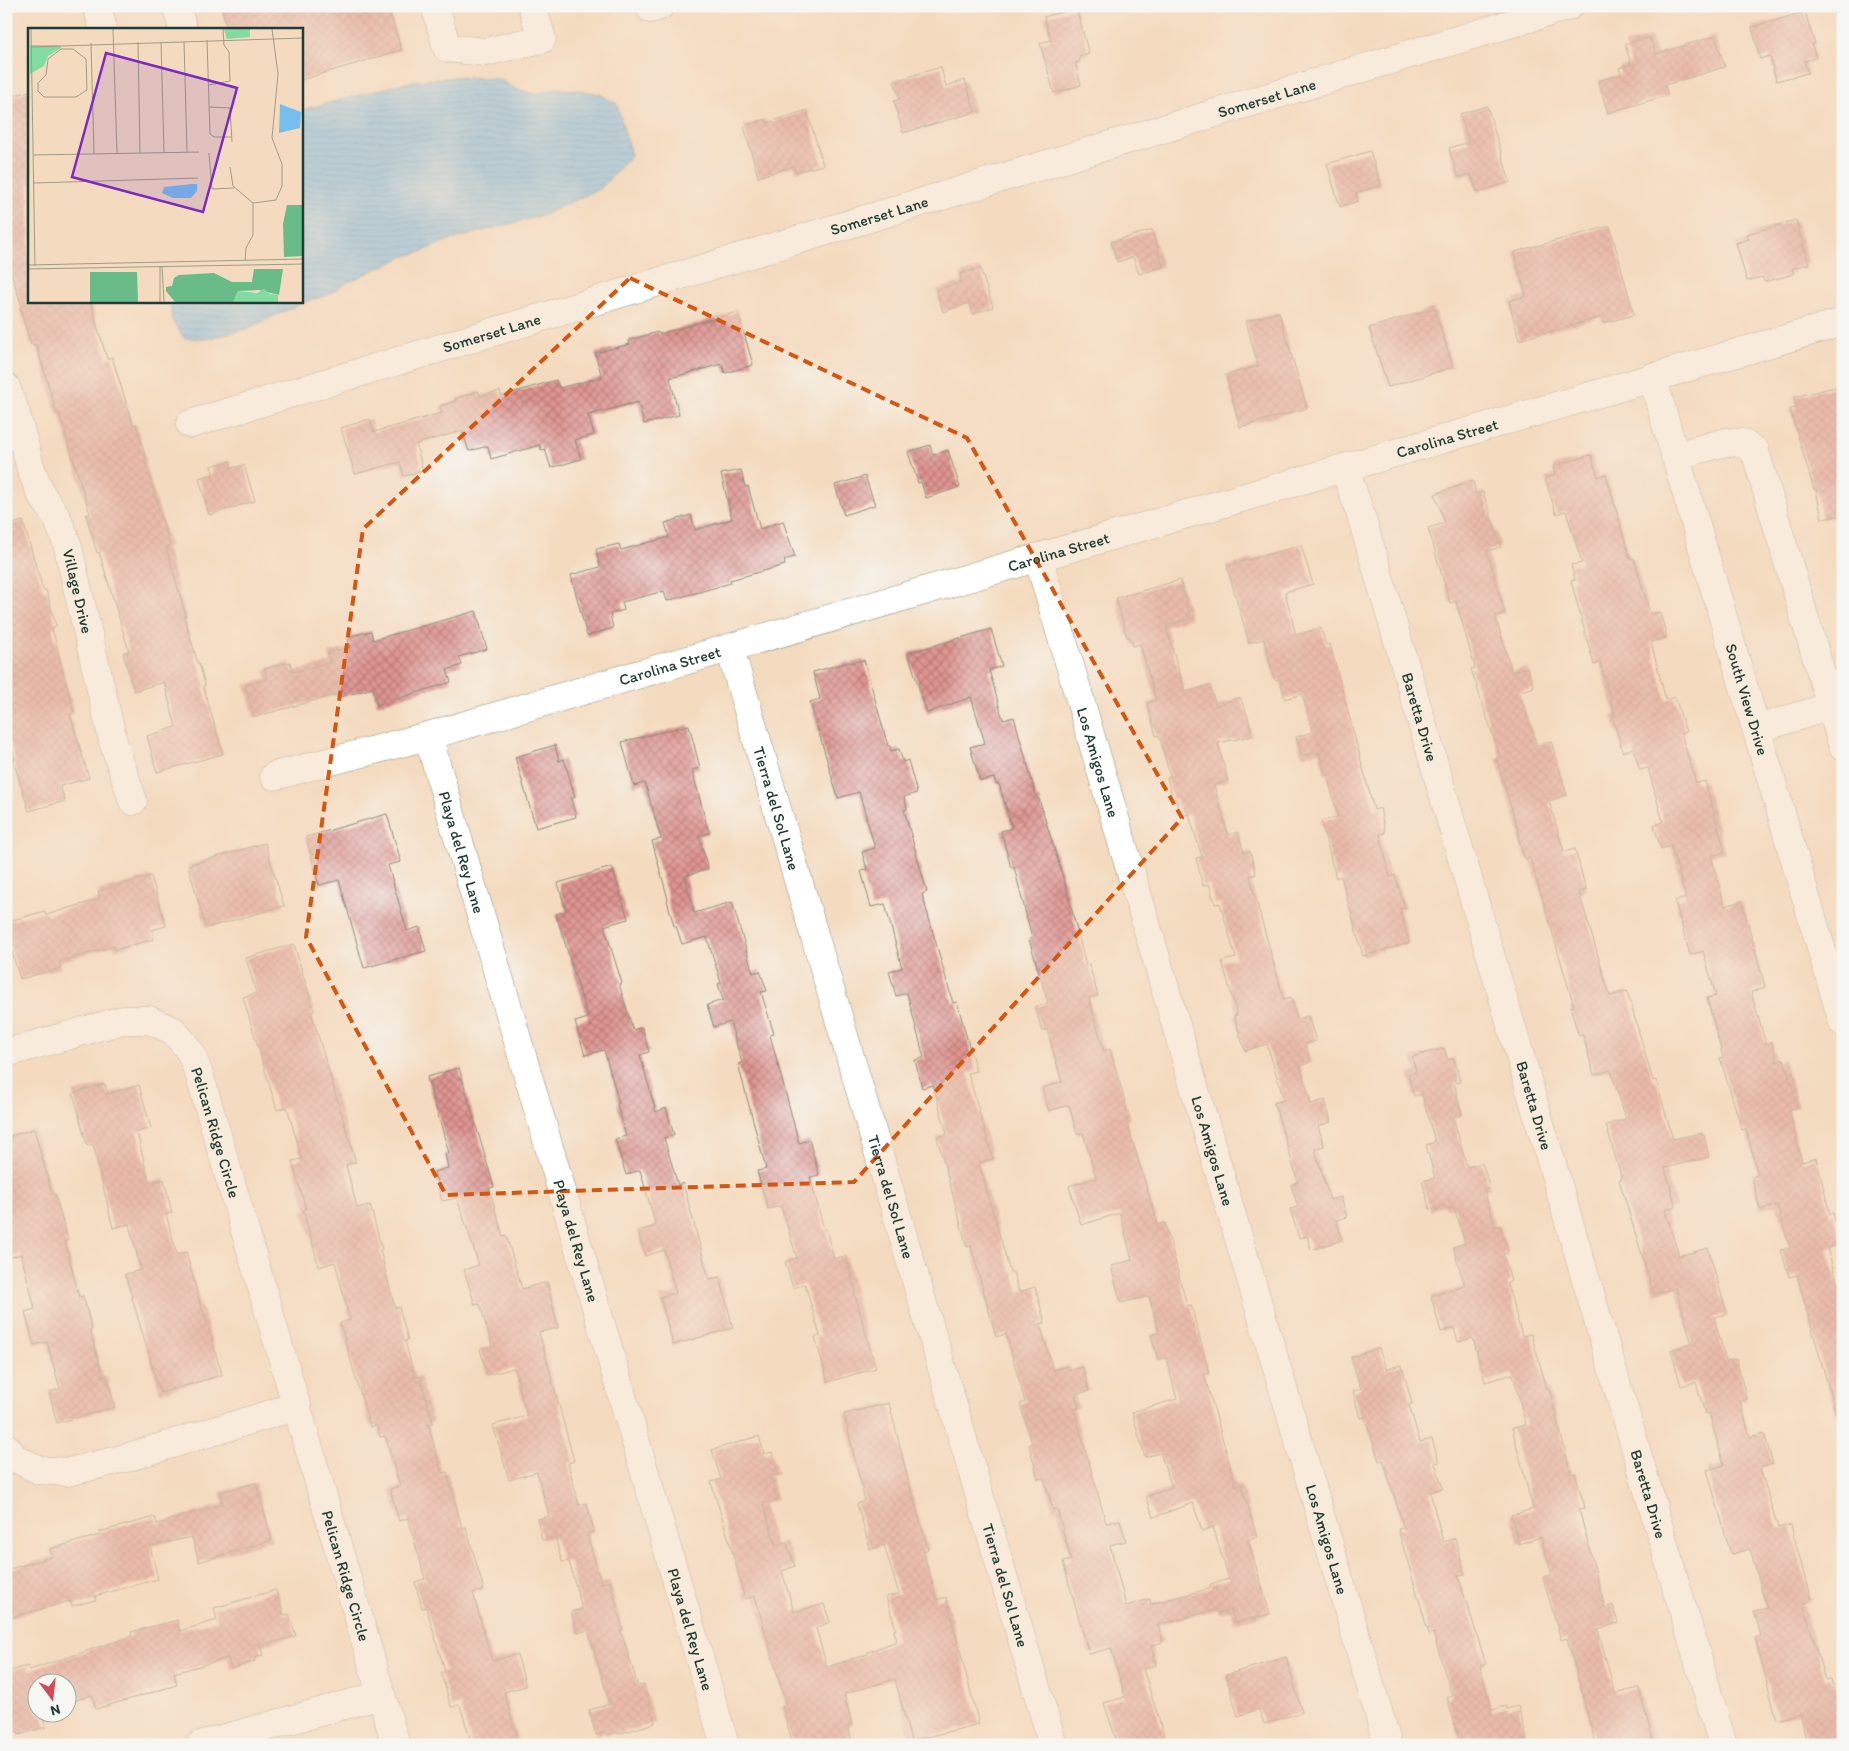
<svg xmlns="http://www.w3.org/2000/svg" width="1849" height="1751" font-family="Itim,sans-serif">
  <defs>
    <pattern id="water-rules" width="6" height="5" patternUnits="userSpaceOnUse" patternTransform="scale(1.25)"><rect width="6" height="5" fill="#77beee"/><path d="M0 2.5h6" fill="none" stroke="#619cc2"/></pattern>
    <pattern id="building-cross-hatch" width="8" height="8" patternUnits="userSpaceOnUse" patternTransform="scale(1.25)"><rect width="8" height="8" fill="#e09491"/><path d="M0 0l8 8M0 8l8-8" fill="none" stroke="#b57a77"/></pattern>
  </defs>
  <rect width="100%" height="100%" fill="#f6f6f2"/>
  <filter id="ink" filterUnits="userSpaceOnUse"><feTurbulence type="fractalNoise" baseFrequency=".02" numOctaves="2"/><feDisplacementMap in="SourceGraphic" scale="10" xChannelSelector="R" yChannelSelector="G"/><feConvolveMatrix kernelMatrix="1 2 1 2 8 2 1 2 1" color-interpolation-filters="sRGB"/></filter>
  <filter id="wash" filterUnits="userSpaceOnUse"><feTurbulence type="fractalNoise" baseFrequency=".0096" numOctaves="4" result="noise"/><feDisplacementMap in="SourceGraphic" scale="20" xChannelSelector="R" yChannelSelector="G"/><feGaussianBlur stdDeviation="1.12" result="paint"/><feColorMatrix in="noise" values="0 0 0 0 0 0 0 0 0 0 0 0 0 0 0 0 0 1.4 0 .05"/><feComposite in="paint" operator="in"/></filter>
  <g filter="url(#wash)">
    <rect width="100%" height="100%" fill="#f4dbbf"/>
    <!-- water -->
    <path fill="url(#water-rules)" stroke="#4b7e91" d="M455,77L499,79L516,89L535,94L556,89L577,90L600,94L617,104L631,155L601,188L543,215L443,242L424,251L403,257L346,283L328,295L307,301L246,329L206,339L184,338L172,320L170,301H301V110L413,81Z"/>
    <g id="blocks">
      <!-- building -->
      <path fill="url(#building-cross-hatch)" d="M221,6H388L401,50L301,80V29H227Z
        M1076,8L1089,54L1079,57L1080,62L1075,63L1081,85L1054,93L1040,43L1051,40L1044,17Z
        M1805,12L1815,44H1812L1816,58L1804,61L1808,73L1776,81L1770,56L1760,59L1752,27Z
        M1715,36L1725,67L1665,85L1668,95L1608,113L1598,81L1621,74L1619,68L1631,64L1625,44L1650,37L1656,54Z
        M941,67L946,86L965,80L975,112L903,133L894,101L900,99L894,81Z
        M29,91V301H90L107,359L112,357L133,425L136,424L147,462H145L170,546L166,547L182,602L186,616H184L198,664L199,663L205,685L203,686L223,754L157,772L147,736L176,727L164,682L134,691L123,653L129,651L99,552L97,553L86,515L90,514L59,413L57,414L36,344L31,345L20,308L22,307L6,256V98Z
        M1487,106L1510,182L1477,192L1471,174L1458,177L1449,148L1469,142L1460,114Z
        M807,110L823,165L796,172L794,166L758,177L744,126L766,119L767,123Z
        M1370,151L1381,185L1356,193L1358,201L1340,207L1327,164Z
        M1796,220L1809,264L1792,268L1794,274L1764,282L1762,277L1747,281L1736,243L1749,239L1747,234Z
        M1610,226L1634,315L1603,323L1602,317L1519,340L1509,301L1526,296L1514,252Z
        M1152,230L1163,267L1139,274L1133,257L1117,262L1111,242Z
        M980,268L993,307L973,314L969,303L943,312L936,290L962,282L960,274Z
        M1434,308L1453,367L1388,387L1369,328Z
        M738,312L753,365L725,373L722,364L670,378L679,415L644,424L638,402L588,415L594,435L575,440L581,459L551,468L545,449L541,450L540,445L491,459L488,446L469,451L462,431L416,444L423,471L404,476L400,462L355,474L341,428L370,419L374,432L442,413L440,406L456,401L455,399L479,391L480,396L500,391L501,396L556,380L559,388L602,377L595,353L630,344L629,340L658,332L659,334Z
        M1279,312L1307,408L1240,427L1226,375L1258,366L1246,321Z
        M1843,385V515L1822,519L1816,489L1814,490L1790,409L1797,408L1794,397Z
        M930,445L933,455L948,450L960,487L926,498L921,482L918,483L908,452Z
        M1591,455L1598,477L1606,474L1630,559L1634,558L1650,614L1660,612L1667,637L1651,642L1666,700L1675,697L1686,732L1681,733L1696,783L1705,781L1725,852L1711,856L1725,906L1742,901L1765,987L1751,992L1766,1044L1772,1042L1777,1062L1784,1059L1798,1107L1789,1110L1802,1162L1816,1158L1830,1214L1833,1213L1842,1244L1827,1248L1843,1302V1414H1836L1797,1275L1789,1277L1781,1250L1790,1248L1777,1205L1760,1210L1752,1177L1758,1175L1746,1129L1742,1130L1720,1058L1723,1057L1707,998L1716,996L1703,951L1690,955L1675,901L1686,898L1671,846L1661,849L1654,825L1663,822L1648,768L1640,770L1633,748L1623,752L1612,716L1615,715L1600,663L1594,665L1571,581L1575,580L1571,565L1582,563L1566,511L1556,514L1545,478L1555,475L1553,466Z
        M230,461L232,468L244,465L255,501L209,515L199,478L213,474L211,466Z
        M741,470L745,487L748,486L760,529L783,521L795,557L784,560L785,565L730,580L731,583L667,601L664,591L622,602L624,610L610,614L613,628L587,636L571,575L600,567L596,549L619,544L621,550L669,537L665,523L691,515L695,530L732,519L721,474Z
        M865,476L875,505L844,515L835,485Z
        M1473,481L1476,494L1483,492L1501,547L1487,551L1505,613L1495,616L1512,672L1527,667L1534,687L1519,692L1537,746L1551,741L1567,795L1549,801L1564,852L1575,849L1586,890L1579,892L1610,996L1627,991L1653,1081L1656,1080L1673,1139L1702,1133V1135H1704L1709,1157L1665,1168L1676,1207L1665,1210L1679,1256L1708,1248L1727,1314L1714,1317L1726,1361L1736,1359L1747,1399L1740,1401L1750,1437L1764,1433L1773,1464L1760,1468L1778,1528L1791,1525L1811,1601L1803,1603L1825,1680L1831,1679L1843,1717V1742L1834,1745H1808L1799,1714L1777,1720L1755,1638L1761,1636L1754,1611L1767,1608L1750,1549L1731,1554L1707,1470L1724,1465L1709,1413L1705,1414L1696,1382L1681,1386L1671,1350L1692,1344L1676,1288L1654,1294L1619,1180L1622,1179L1606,1125L1626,1119L1611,1070L1594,1075L1583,1035L1579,1036L1570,1007L1574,1006L1544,904L1530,858L1525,859L1518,837L1520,836L1496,758L1500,757L1471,669L1475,668L1456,601L1450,603L1428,528L1445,523L1435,494Z
        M23,521L43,590H46L56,626L52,628L74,713L70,714L89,778L60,786L65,801L29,811L13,760H15L6,726V526Z
        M1301,545L1313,584L1285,592L1296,635L1321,628L1326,645L1330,644L1374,810L1380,808L1385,833L1380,834L1390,877L1395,875L1405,908L1400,909L1409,943L1363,956L1341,876L1336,878L1321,821L1338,817L1327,774H1325L1319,752L1302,756L1296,737L1313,732L1302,694L1285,699L1280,679L1275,680L1264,639L1249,643L1227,566Z
        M1180,580L1191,618L1166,626L1185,692L1210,685L1216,706L1240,697L1248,717L1252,736L1218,743L1228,781L1214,785L1228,835L1238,832L1244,853L1250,851L1256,874L1250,876L1254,893L1284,1000L1291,998L1297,1019L1308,1016L1316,1041L1305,1044L1311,1062L1300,1066L1311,1104L1325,1100L1331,1122L1318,1126L1324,1146L1315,1149L1330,1200L1341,1197L1347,1217L1336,1220L1342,1240L1311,1250L1307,1236L1299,1238L1290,1209L1298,1207L1291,1185L1298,1182L1274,1103L1284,1100L1267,1044L1245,1051L1234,1016L1237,1015L1222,961L1236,958L1220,903L1215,904L1209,884L1203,886L1196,858L1202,857L1189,814L1181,816L1176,799L1173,800L1167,777L1170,776L1159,735L1156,736L1147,703L1156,700L1140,644L1133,646L1130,637H1127L1116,598Z
        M476,611L487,649L459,657L462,665L447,670L451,682L377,705L373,688L340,697L339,694L254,717L245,685L267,679L264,669L290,662L293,672L331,662L328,653L350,647L347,637L371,631L373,640Z
        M991,629L1002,666L989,670L1003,720L1014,717L1037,799H1039L1065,884L1086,965L1089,964L1098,996L1089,998L1104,1051L1110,1049L1130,1119L1126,1120L1158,1225L1165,1223L1187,1306L1191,1305L1209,1373L1204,1374L1236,1486L1241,1484L1257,1537L1248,1540L1270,1614L1235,1623L1231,1610L1219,1613L1218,1609L1158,1625L1163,1642L1151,1645L1156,1665L1143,1669L1167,1745H1118L1104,1703L1125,1697L1111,1648L1089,1654L1063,1562L1071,1560L1057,1509L1053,1510L1044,1478L1038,1479L1029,1445L1032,1444L1020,1404L1025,1402L1006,1334L996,1337L971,1246L967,1247L937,1137L947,1134L933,1085L922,1088L915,1060L924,1058L907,993L896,996L889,971L902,968L885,904L871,907L861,871L867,869L862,852L875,848L859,792L838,798L810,702L820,699L813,672L849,662L850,663L864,660L888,746H890L891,751L899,749L903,762L908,760L917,793L904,797L907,809L904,810L927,892L922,894L953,1003L957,1002L976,1071L968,1073L993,1159L979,1163L1010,1272H1013L1019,1292L1035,1287L1045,1323L1040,1324L1053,1370L1068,1366L1069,1370L1083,1367L1089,1391L1075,1394L1079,1408L1074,1409L1106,1523L1120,1520L1126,1541L1110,1545L1126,1606L1150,1599L1151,1604L1211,1588L1210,1584L1229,1579L1213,1527L1202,1531L1193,1503L1154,1517L1146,1497L1172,1487L1160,1453L1145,1457L1132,1412L1177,1399L1166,1358L1158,1360L1151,1335L1159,1333L1149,1296L1121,1303L1111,1266L1132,1260L1120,1213L1081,1225L1069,1186L1096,1178L1083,1133L1077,1134L1069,1105L1049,1111L1042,1088L1062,1082L1047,1029L1042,1031L1035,1007L1048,1003L1029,939L1032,938L1014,867L1011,868L1001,831L1012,828L999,784H996L994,778L980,781L970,747L985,743L971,697L927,713L908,653Z
        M689,725L700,768L692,770L709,833L699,836L708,869L685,876L694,913L732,902L753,973L760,971L767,991L761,992L774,1034L770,1035L799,1143L809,1140L819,1175L810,1177L824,1229H826L834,1259L845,1256L856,1291L854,1292L876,1368L828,1382L815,1337L820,1336L805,1284L793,1288L785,1262L797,1258L781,1206L768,1209L757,1171L766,1169L738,1064L742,1063L730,1022L714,1027L707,1005L723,1000L718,984L721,983L707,937L682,944L676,926H674L667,900L668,899L652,841L661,839L645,783L634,786L622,742Z
        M555,745L559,761L564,759L575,797L571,799L576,817L536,828L515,757Z
        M387,814L401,862L388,865L407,931L419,927L426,951L364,968L339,880L319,885L306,837Z
        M265,843L284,906L206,928L188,865Z
        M612,867L628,919L604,926L622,983L619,984L633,1030L642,1027L649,1052L640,1055L656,1112L666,1108L674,1135L664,1138L678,1185L683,1183L709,1279L720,1277L733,1328L673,1345L660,1297L676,1293L664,1250L645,1256L638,1231L656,1226L640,1170L626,1175L615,1139L626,1136L617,1104L619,1103L604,1050L585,1055L575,1022L588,1018L556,914L566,911L558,883Z
        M151,876L166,926L152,930L154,939L115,950L114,946L59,962L61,968L20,979L6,932V922L45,911L46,915L100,899L98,891Z
        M294,944L314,1011L311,1012L356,1162L346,1165L357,1208L370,1205L382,1249L380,1250L395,1308L399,1307L408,1340L405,1341L415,1378L420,1376L433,1423L428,1424L442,1473L447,1472L462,1528L466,1527L484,1590L473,1593L492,1661L517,1654L526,1686L504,1692L519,1745H472L460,1705L451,1707L441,1673L445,1671L426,1607L422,1608L415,1582L425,1579L408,1518L399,1521L390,1489L400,1486L385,1436L380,1437L377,1425L370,1427L340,1323L350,1320L335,1262L319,1267L303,1210L306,1209L292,1161L302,1159L287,1107L277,1110L243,997L256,993L246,958Z
        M1444,1048L1448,1060L1454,1058L1460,1082L1454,1083L1462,1115L1453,1117L1467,1167L1482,1163L1490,1188L1484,1190L1495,1227L1500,1225L1508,1253L1503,1254L1511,1281L1507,1283L1522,1336L1531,1334L1547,1388H1549L1571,1474L1575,1473L1585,1508L1579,1509L1605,1608L1613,1605L1618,1623L1598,1629L1615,1694L1639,1688L1654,1745H1596L1567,1638L1561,1640L1543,1577L1552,1575L1541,1537L1519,1544L1511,1515L1533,1509L1512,1428L1526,1425L1513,1374L1485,1382L1473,1338L1458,1342L1454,1328L1441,1332L1431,1296L1465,1286L1453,1247L1465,1243L1454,1207L1446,1209L1445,1205L1430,1210L1422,1181L1435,1178L1426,1145L1435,1142L1422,1094L1414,1096L1408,1074L1416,1072L1412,1057Z
        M459,1068L494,1187L489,1188L503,1236L506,1235L522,1289L547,1282L558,1328L539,1332L574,1461L568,1463L579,1505L587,1503L594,1532L587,1534L601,1583L610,1581L623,1630L621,1631L638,1686L644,1685L655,1723L618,1734L617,1732L606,1735L605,1732L596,1735L589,1710L610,1704L588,1630L578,1633L571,1612L582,1609L569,1561L562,1562L555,1537L542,1540L537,1519L549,1516L537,1472L509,1480L493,1425L527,1416L514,1368L487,1375L480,1349L492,1346L480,1304L475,1305L464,1270L479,1265L457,1198L442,1201L434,1172L448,1168L445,1154L449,1153L427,1077Z
        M105,1084L108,1094L139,1085L151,1128L137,1132L149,1183L164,1179L172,1213L166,1214L177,1255L186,1252L202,1310H203L222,1375L160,1393L125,1274L141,1270L129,1224L113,1228L93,1144L87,1146L73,1093Z
        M34,1129L52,1194H55L68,1241H65L79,1297L83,1296L92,1329L90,1330L103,1377L107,1376L115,1407L57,1423L49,1392L60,1389L47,1342L34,1345L25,1312L35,1309L21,1254L6,1259V1137Z
        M1379,1348L1386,1369L1402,1365L1412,1404L1409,1405L1420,1442L1432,1439L1439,1462L1435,1463L1443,1488L1430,1492L1443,1542L1455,1538L1465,1575L1458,1576L1486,1664L1480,1666L1492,1710L1506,1706L1507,1709L1518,1706L1527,1739L1507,1745H1461L1447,1698L1452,1696L1433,1633L1429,1634L1398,1529L1404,1528L1383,1460L1379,1461L1365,1417L1360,1418L1353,1391L1361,1389L1351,1357Z
        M889,1403L909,1483L928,1549L923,1551L937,1600L946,1597L979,1724L911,1741L895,1679L844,1694L852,1724L848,1726L853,1745H803L801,1738L792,1741L782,1706L786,1705L755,1596L745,1599L729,1540L711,1482L721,1479L712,1450L759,1436L764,1454L772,1452L778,1474L771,1476L777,1500L763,1504L776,1546L786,1542L795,1566L782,1571L794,1612L824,1604L830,1622L816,1628L827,1667L868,1654V1652L897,1641L894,1630L896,1629L886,1597L899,1594L884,1545L870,1549L857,1504L865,1501L844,1414Z
        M256,1483L272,1540L199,1562L192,1537L150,1546L158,1579L95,1596L96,1600L72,1606L70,1601L6,1619V1570L52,1557L50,1549L100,1535L99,1532L155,1517L157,1524L223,1504L220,1492Z
        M276,1590L284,1615L289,1614L296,1636L260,1646L263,1655L254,1658L255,1661L231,1669L228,1658L174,1673L177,1685L96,1709L92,1695L68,1703V1684H38V1714H42L46,1727L19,1735L18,1731L6,1734V1672L27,1666L29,1670L132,1636L131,1632L177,1620L180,1631L217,1620L214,1608Z
        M1286,1657L1302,1712L1264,1724L1259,1709L1238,1716L1226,1675Z"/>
    </g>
  </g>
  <g filter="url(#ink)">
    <use href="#blocks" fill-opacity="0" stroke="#8a8c7a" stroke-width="1"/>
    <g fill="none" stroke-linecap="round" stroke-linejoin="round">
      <defs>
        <g id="minor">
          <path d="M97,6L103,29"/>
          <path d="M176,6L183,29"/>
          <path d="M435,6L447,48L485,52L542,39L532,6"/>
          <path d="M650,6L651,9L660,6"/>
          <path id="s1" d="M1652,377L1843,1022"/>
          <path id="s2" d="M6,387L15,411L31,469L41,494L57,518L67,543L113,741L133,801"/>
          <path id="s3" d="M190,424L1569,6"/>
          <path d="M1675,456L1726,442L1742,443L1755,451L1843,747"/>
          <path id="s4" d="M1345,468L1362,519L1723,1745"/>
          <path id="s5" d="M1038,557L1388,1745"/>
          <path id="s6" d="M730,649L1053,1745"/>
          <path d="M1757,729L1831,706"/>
          <path id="s7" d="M428,736L725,1745"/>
          <path id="s8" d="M274,776L428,736L1843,322"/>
          <path id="s9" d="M6,1053L123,1020H149L174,1031L191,1053L200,1077L396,1745"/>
          <path d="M6,1447L15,1458L39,1470L68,1472L122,1459L297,1406"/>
          <path d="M200,1745L381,1695"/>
        </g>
      </defs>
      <!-- minor casing -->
      <use href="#minor" stroke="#8a8c7a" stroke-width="29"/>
      <!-- minor -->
      <use href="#minor" stroke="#fff" stroke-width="28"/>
    </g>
  </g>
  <!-- marked area -->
  <path d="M0 0H1849V1751H0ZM630,278L967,438L1182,818L854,1182L446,1195L306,937L363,529Z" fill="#f4dbbf" fill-opacity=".55" fill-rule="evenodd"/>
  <path fill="none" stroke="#d45610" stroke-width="4" stroke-dasharray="10 6" stroke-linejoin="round" d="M630,278L967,438L1182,818L854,1182L446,1195L306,937L363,529Z"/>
  <g text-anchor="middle" stroke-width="4" stroke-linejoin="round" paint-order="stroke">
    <!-- street labels -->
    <g font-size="16" fill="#1f3d34" stroke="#f6f6f2">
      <text dy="6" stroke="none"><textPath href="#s3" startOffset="1125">Somerset Lane</textPath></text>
      <text dy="6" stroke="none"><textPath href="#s3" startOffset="720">Somerset Lane</textPath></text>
      <text dy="6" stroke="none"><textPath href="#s3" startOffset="315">Somerset Lane</textPath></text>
      <text dy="6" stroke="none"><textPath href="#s8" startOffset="1221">Carolina Street</textPath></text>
      <text dy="6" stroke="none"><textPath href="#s8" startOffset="816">Carolina Street</textPath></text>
      <text dy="6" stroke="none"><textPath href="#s2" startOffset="218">Village Drive</textPath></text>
      <text dy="6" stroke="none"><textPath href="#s8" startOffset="411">Carolina Street</textPath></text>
      <text dy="6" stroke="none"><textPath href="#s1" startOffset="336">South View Drive</textPath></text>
      <text dy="6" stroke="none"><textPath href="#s4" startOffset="260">Baretta Drive</textPath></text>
      <text dy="6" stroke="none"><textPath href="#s5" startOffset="214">Los Amigos Lane</textPath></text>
      <text dy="6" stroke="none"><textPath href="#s6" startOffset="166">Tierra del Sol Lane</textPath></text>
      <text dy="6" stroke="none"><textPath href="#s7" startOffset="121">Playa del Rey Lane</textPath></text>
      <text dy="6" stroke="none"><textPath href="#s4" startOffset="665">Baretta Drive</textPath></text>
      <text dy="6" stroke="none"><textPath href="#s9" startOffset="286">Pelican Ridge Circle</textPath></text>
      <text dy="6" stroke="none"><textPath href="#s5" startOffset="619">Los Amigos Lane</textPath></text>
      <text dy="6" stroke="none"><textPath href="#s6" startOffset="571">Tierra del Sol Lane</textPath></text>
      <text dy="6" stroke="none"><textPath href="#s7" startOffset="526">Playa del Rey Lane</textPath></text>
      <text dy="6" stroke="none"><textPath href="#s4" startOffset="1070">Baretta Drive</textPath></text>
      <text dy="6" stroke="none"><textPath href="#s5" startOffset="1024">Los Amigos Lane</textPath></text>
      <text dy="6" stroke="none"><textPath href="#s9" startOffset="748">Pelican Ridge Circle</textPath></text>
      <text dy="6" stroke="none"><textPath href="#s6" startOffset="976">Tierra del Sol Lane</textPath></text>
      <text dy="6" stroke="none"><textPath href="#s7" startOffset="931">Playa del Rey Lane</textPath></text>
    </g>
  </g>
  <!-- overview -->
  <g transform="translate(28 28)">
    <rect width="275" height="275" fill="#f4dbbf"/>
    <path d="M196,1H222V9L199,11ZM210,263L221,264L228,265L223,274H205Z" fill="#82dca2"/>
    <path d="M259,177H275V228L256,229L255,196ZM226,241H255L251,267L231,262L210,263L205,274H147L138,263V259L144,258L146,250L151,247L186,245L204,254H224ZM62,244H109L110,274H62Z" fill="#69bc88"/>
    <path d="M2,17H32L33,20L20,28L16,38L2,46ZM236,261L242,266L250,267V274H223L224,268Z" fill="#82dca2"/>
    <path d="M252,76L273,84L272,100L251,105ZM164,156H169V163L163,170H145L134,165L136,159Z" fill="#77beee"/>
    <path fill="none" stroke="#9f9c87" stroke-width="1" d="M3,1L7,238M85,1L89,125M179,12L182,106L186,109H203M156,13L159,124M110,14L112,125M133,14L136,124M63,15L66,126M4,19L275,10M33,21H45L58,31L59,62L48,69H16L10,63V55L18,47L20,31ZM181,57L202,53L201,24L196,17L195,1M181,79L202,80L204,114M181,125L184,161L206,160M6,127L171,124M202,139L205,158L225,175M6,155L170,150M225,175L248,172L254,158V136L244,110L250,46L244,1M217,233L218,220L225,207V175M0,237L275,231M132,238V274M134,238L136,274M0,241L275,236"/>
    <path fill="#7b2cbf" fill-opacity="0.15" stroke="#7b2cbf" stroke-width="2.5" d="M78,25L209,60L175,184L44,149Z"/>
    <rect width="275" height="275" fill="none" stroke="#1f3d34" stroke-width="2.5"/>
  </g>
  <!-- margin -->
  <rect width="1849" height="1751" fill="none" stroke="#f6f6f2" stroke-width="25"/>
  <!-- north arrow -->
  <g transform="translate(52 1698) rotate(165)"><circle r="24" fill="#f6f6f2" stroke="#a0aca6"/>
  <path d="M0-4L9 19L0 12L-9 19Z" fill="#d1495b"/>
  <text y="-8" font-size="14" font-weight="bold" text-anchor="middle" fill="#1f3d34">N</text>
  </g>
</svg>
